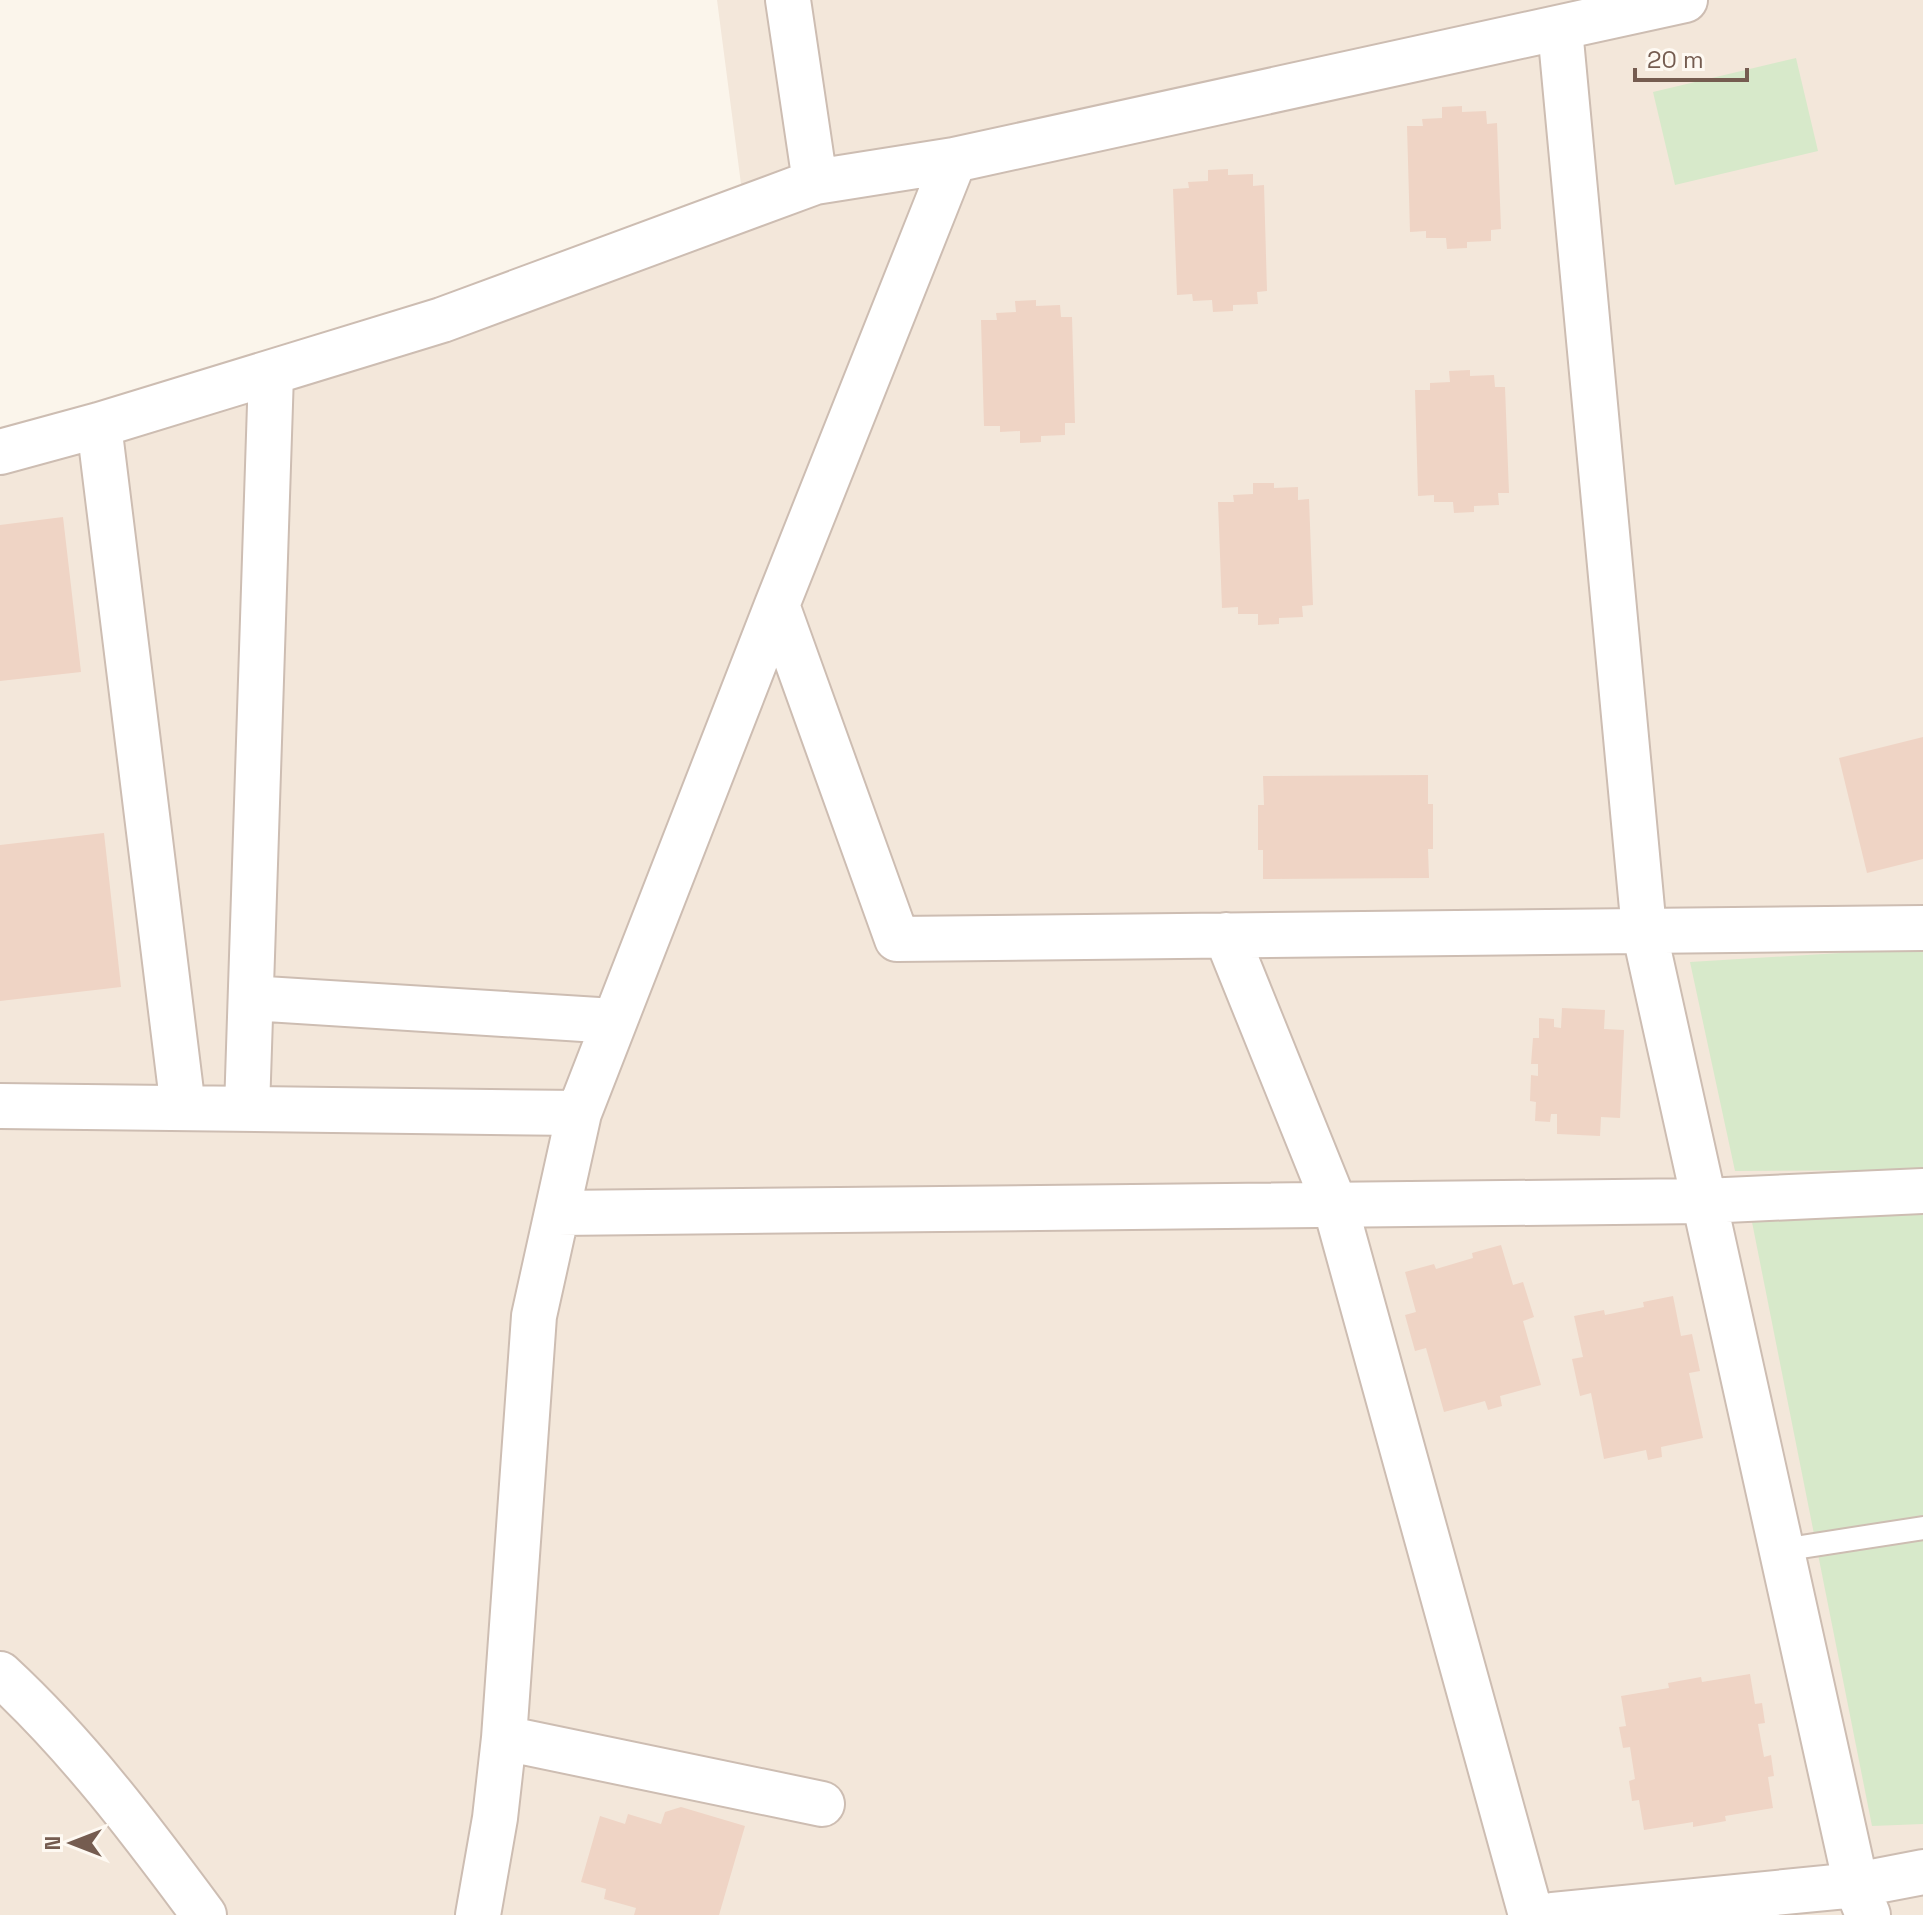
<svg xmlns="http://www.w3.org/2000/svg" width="1923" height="1915" font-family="'Space Grotesk',sans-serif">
  <rect width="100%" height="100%" fill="#fbf5eb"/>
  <!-- residential -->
  <path fill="#f3e7da" d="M717,0H1923V1915H0V453L744,207Z"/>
  <!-- green -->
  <path fill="#d7e9ca" d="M1796,58L1818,151L1675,185L1653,92Z
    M1923,948V1170L1735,1171L1690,962Z
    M1923,1209V1824L1872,1826L1750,1212Z"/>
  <!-- building -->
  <path fill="#efd4c5" d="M1462,106V112L1486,111L1487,124L1497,123L1501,229L1491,230V241L1467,242V248L1447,249L1446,238H1426V231L1410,232L1407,126H1423L1422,119L1442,118V107Z
    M1228,169V175L1253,174V186L1264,185L1267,291L1257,292L1258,304L1233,305V311L1213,312L1212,300L1193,301L1192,294L1177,295L1173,189L1189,188L1188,182L1208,181V170Z
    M1036,300V306L1060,305L1061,317H1072L1075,423H1065V435L1041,436V442L1020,443V431L1000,432V426H984L981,320H997L996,313L1016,312L1015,301Z
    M1470,370V376L1494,375L1495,387H1505L1509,493H1498L1499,505L1474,506V512L1454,513L1453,502H1434V495L1418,496L1415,390H1430V383L1450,382L1449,371Z
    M1253,483H1274V488L1298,487V500L1309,499L1313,605L1302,606L1303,617L1279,618V624L1258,625V614H1238V607L1222,608L1218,502H1234L1233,495L1253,494Z
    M63,517L81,672L0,681V525Z
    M1923,737V859L1867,873L1839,758Z
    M1428,775V804H1433V849H1428L1429,878L1263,879V850H1258V805H1264L1263,776Z
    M104,833L121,987L0,1001V845Z
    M1562,1008L1605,1010L1604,1029L1624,1030L1620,1118L1601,1117L1600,1136L1557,1134V1114H1551L1550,1122L1535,1121L1536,1102L1530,1101L1531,1075L1538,1076V1064H1531L1533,1038H1539V1018L1554,1019V1027L1561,1028Z
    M1501,1245L1513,1285L1523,1282L1534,1317L1523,1321L1541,1385L1500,1396L1502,1406L1488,1410L1485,1401L1444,1412L1426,1348L1415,1351L1405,1315L1416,1312L1405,1272L1434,1264L1436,1269L1473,1258L1472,1253Z
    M1673,1296L1681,1336L1692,1334L1700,1371L1689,1373L1703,1438L1661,1447L1662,1457L1648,1460L1646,1450L1604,1459L1591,1393L1580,1396L1572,1359L1583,1357L1574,1316L1604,1310L1605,1315L1644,1307L1643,1302Z
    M1750,1674L1755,1704L1762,1703L1765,1723L1758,1724L1764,1757L1771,1755L1774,1776L1768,1777L1773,1808L1725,1816L1726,1821L1693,1827V1822L1644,1830L1639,1800L1632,1801L1629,1781L1635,1779L1630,1747L1623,1748L1619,1727L1626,1726L1621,1696L1669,1688L1668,1683L1701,1677L1702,1682Z
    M681,1807L745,1826L719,1915H634L636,1908L604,1899L606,1889L581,1882L600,1816L625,1824L628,1814L661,1824L665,1812Z"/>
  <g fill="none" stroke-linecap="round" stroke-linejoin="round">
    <defs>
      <path id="service" d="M1782,1550L1923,1528"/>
      <path id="minor" d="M788,0L815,182
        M1560,29L1644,930L1856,1885L1868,1915
        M99,425L183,1108
        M0,452L99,425L442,320L815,182L954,160L1685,0
        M777,605L897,939L1923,928
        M1226,935L1335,1205L1531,1915
        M251,998L614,1021
        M0,1106L579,1113
        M247,1109L271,374
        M558,1213L1704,1201L1923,1191
        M504,1738L822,1804
        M478,1915L495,1818L504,1738L534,1316L579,1113L777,605L954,160
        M1553,1915L1856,1885L1923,1872"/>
      <path id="tertiary" d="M0,1674C78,1746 141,1830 204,1915"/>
    </defs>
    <!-- service casing -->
    <use href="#service" stroke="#cdbdb2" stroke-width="26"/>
    <!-- minor casing -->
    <use href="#minor" stroke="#cdbdb2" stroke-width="48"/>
    <!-- tertiary casing -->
    <use href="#tertiary" stroke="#cdbdb2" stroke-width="48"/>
    <!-- service -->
    <use href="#service" stroke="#fff" stroke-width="22"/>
    <!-- minor -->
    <use href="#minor" stroke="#fff" stroke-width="44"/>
    <!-- tertiary -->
    <use href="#tertiary" stroke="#fff" stroke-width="44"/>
  </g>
  <!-- north arrow -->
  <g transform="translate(72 1843) rotate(270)" stroke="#fef9f2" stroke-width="6" paint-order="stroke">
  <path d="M0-6L14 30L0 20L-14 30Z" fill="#755c50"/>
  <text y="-12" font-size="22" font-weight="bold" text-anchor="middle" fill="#755c50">N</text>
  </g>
  <!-- scale -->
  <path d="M1635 68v12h112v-12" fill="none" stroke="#755c50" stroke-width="4"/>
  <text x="1647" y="68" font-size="24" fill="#755c50" stroke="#fef9f2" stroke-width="6" paint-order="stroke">20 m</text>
</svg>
